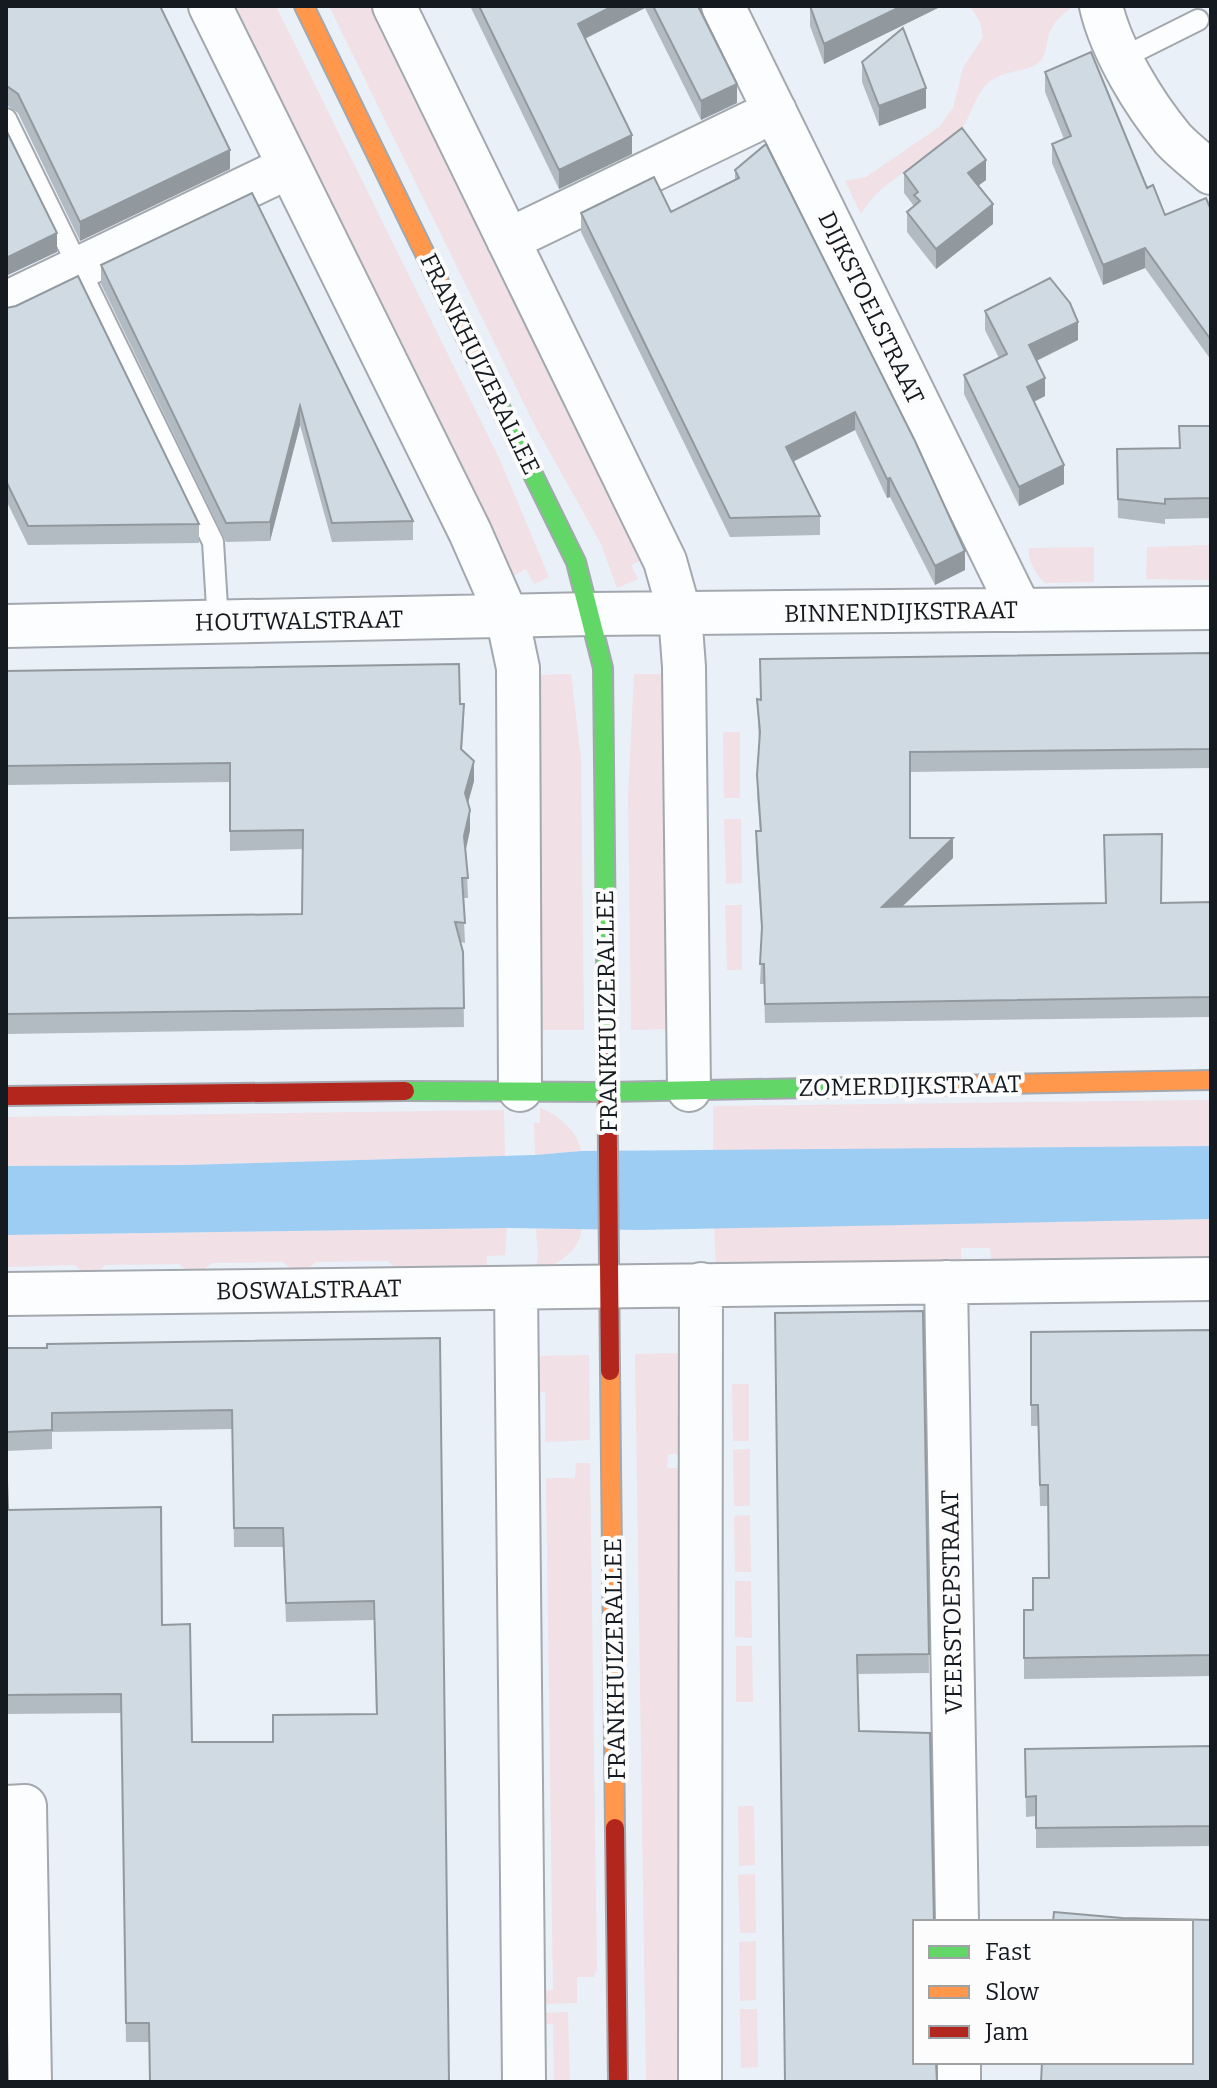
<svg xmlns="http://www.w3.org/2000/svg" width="1217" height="2088" font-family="Bitter,serif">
  <rect width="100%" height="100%" fill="#e9f0f7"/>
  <!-- green -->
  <path fill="#f1e0e5" d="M225,6H276L500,460L549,577L534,584L526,569L506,580Z
    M329,6H380L650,555L631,565L638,579L617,588L601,544L535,426Z
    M970,6H1073C1063,14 1054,21 1049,34C1046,43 1047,55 1039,62C1028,73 1004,69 988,83C973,97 971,120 956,136C928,165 882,176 861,214L845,181L866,177L939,127L953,108L963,68L983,37L980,22Z
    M1211,545V580L1146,579L1147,547Z
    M1094,547V582L1045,583C1036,576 1027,558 1029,548Z
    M571,674L581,759L584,1030H537L533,675Z
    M634,674H671L676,1029L631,1030L628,796Z
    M723,732H740V798H724Z
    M724,819H741L742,883L726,884Z
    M725,905H742V970H727Z
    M1211,1100V1146L713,1151V1106Z
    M540,1108C558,1115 578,1131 581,1151L535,1155L534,1123H540Z
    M504,1110L505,1156L186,1165L6,1166V1117Z
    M1211,1219V1262L992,1265L990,1248H961V1265L716,1268L714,1227Z
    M507,1228L505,1255L487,1256V1274L401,1273L388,1261L316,1262L306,1270H293L283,1262L212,1263L199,1273L189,1272L179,1264L105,1265L97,1273H85L74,1265L6,1267V1235Z
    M582,1228C579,1253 559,1261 539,1274H535L538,1255L536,1229Z
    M680,1353L681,1454H668L667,1468H681L689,2082H646L635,1354Z
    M589,1355L590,1440L545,1442V1392L531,1391L532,1356Z
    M732,1384H749V1441H733Z
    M750,1449V1506H734L733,1450Z
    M576,1463H590L597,1971H595L594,1977H577V2003L541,2004L540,1991L553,1990L546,1478H575Z
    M750,1515L751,1572H735L734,1516Z
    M735,1581H751L752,1638L735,1637Z
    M736,1646H752L753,1702H736Z
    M738,1806H754L755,1865L739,1866Z
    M755,1874L756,1933H740L738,1875Z
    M756,1941V2000L740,2001L739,1942Z
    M740,2009H757L758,2067L741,2068Z
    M568,2012L570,2082H554L553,2024H541V2013Z"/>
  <!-- water -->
  <path fill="#9ecdf4" d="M1211,1146V1219L639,1230L507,1228L6,1235V1166L186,1165L535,1155L581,1151Z"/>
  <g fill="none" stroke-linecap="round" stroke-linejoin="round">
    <defs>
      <path id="lane" d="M1122,58L1198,20
        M6,119L213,542L218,623"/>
      <path id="street" d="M210,6L470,532L507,616L518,668L520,1090
        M394,6L665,561L680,614L684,667L689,1090
        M723,6L1020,610
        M1101,6C1111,50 1144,104 1173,139C1184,151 1199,162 1211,173
        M508,240L775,111
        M6,303L289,167
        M6,626L591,614L1211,608
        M946,1282L957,1922
        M516,1288L524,2082
        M6,1294L1211,1279
        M6,1807L25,1806L30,2082
        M959,2062V2082
        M700,2082L701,1284"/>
      <path id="fast" d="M492,391L576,562L603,668L607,1043
        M405,1091L609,1092L905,1086"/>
      <path id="slow" d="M304,6L492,391
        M905,1086L1211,1080
        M610,1371L615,1828"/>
      <path id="jam" d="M607,1043L610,1371
        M6,1096L405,1091
        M615,1828L618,2082"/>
    </defs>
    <!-- lane casing -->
    <use href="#lane" stroke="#a3a8ae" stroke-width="24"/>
    <!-- street casing -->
    <use href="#street" stroke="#a3a8ae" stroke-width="46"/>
    <!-- fast casing -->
    <use href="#fast" stroke="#a3a8ae" stroke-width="22"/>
    <!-- slow casing -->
    <use href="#slow" stroke="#a3a8ae" stroke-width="22"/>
    <!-- jam casing -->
    <use href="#jam" stroke="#a3a8ae" stroke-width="22"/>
    <!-- lane -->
    <use href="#lane" stroke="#fcfdfe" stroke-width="20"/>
    <!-- street -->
    <use href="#street" stroke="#fcfdfe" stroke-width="42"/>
    <!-- fast -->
    <use href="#fast" stroke="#63d668" stroke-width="18"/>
    <!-- slow -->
    <use href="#slow" stroke="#ff974d" stroke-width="18"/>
    <!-- jam -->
    <use href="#jam" stroke="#b3261e" stroke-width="18"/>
  </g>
  <!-- wall -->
  <path fill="#b3bbc2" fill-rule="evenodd" d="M6,6L230,169L80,241L18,113L8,106H6Z
    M470,6H698L737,103L701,120L645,8L585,39L632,154L559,189Z
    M810,6H940V7L824,64L810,26Z
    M862,62L926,108L879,126L862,82Z
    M1045,72L1147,188L1165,215L1211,210V360L1145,268L1103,285L1052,163V144L1064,139L1045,92Z
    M735,170L965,570L935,585L890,497L887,498L855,430L793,462L820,516V535L730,537L581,232V213L671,212L735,180Z
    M904,173L986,180L978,186L993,224L936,269L907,232V212L914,206L904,193Z
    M252,193L413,521V540L332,542L300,425L270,541L226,542L101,284V265Z
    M6,308L199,524V543L28,545L6,500Z
    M985,311L1078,340L1037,361L1045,396L1034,402L1064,484L1019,506L964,394V375L999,358L985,330Z
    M1211,426V518L1165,519V524L1118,518L1117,449L1179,448Z
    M1211,653V768L910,772V838L953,858L902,906L1211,902V1017L765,1023L764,984H760L762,938L756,851V831H760L757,795L759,743L757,699Z
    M6,671L460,704L464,723L462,750L474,781L468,803L470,830L466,850L468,898H463L465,943L460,942L463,952L464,1027L6,1034V918L302,914L303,849L230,851V782L6,785Z
    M923,1311L929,1673L858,1674L859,1731L785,2082L775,1313Z
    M1211,1330V1676L1024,1679V1610H1033L1049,1578L1048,1506H1040L1038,1426H1031V1332Z
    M440,1338L449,2082L149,2042H126L121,1713L6,1714V1348ZM232,1429L234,1547H283L286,1622L374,1620L376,1714L273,1742H192L162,1625L8,1510L6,1451L52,1449V1432Z
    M1211,1746V1846L1036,1848V1816L1026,1817L1025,1749Z"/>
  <!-- shaded-wall -->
  <path fill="#92999e" d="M613,6H645V8L578,42V24Z
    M902,6H940V7L824,64V44Z
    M737,84V103L701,120V101Z
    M926,88V108L879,126V106Z
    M632,135V154L559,189V170Z
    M230,150V169L80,241V222Z
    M986,160V180L968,193V173Z
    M993,204V224L936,269V249Z
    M57,233V252L6,276V258Z
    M1145,248V268L1103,285V265Z
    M1078,322V340L1029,364V345Z
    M1045,378V396L1027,405V387Z
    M300,406V425L270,541V522Z
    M855,412V430L786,465V447Z
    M1064,465V484L1019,506V487Z
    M890,478V497L887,498V479Z
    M965,551V570L935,585V566Z
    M474,761V781L465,813V793Z
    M470,810V830L464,856V836Z
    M953,838V858L882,926V907Z"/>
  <!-- building -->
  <path fill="#d0dae2" stroke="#92999e" stroke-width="2" d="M6,6H160L230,150L80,222L18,94L8,87L6,88Z
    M479,6H613L578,24L632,135L559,170Z
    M653,6H698L737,84L701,101Z
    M810,6H902L824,44Z
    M903,28L926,88L879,106L862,62Z
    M1091,52L1147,188L1153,185L1165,215L1206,198L1211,210V340L1145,248L1103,265L1052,144L1071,136L1045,72Z
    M962,128L986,160L968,173L993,204L936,249L907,212L920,201L914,195L918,192L904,173Z
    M6,130L57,233L6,258Z
    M766,144L915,441L965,551L935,566L890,478L887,479L855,412L786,447L820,516L730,518L581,213L654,177L671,212L739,178L735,170Z
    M252,193L413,521L332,523L300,406L270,522L226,523L101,265Z
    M78,276L199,524L28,526L6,481V308L16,306Z
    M1050,278L1070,303L1078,322L1029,345L1045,378L1027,387L1064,465L1019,487L964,375L1007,354L985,311Z
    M1179,426H1211V498L1165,499V504L1118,499L1117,449L1180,448Z
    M1211,653V749L910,752V838H953L882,907L1106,903L1104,835L1162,834L1161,903L1211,902V997L765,1004L764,964H760L762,927L756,831H761L757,775L760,732L757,699L761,700L760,659Z
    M459,664L460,704H464L461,749L474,761L465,793L470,810L464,836L468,878H462L465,923L455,922L463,952L464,1008L6,1014V918L302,914L303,830L230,831V763L6,766V671Z
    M923,1311L929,1654L857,1655L859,1731L930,1733L934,1922H915V2062H936L937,2082H785L775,1313Z
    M1211,1330V1655L1024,1658V1610H1033V1578H1049L1048,1485H1040L1038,1405H1031V1332Z
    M440,1338L449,2082H150L149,2023H126L121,1694L6,1695V1449L8,1510L161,1507L162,1625L190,1624L192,1742H273V1715L377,1714L374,1601L286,1603L283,1528H234L232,1410L52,1413V1430L6,1432V1348H47V1344Z
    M1211,1746V1826L1036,1828V1796L1026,1797L1025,1749Z
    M1054,1912L1122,1918L1211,1920V2082H1041L1042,2062H1191V1922H1053Z"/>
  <g text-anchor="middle" stroke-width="8" stroke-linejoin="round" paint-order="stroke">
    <!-- street labels -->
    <g font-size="24" fill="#141a1f" stroke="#fcfcfc">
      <text transform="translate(871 308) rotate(64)" y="8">DIJKSTOELSTRAAT</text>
      <text transform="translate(480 364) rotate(64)" y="8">FRANKHUIZERALLEE</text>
      <text transform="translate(901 612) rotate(-1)" y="8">BINNENDIJKSTRAAT</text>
      <text transform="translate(299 621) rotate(-1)" y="8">HOUTWALSTRAAT</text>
      <text transform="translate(607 1011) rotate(-91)" y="8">FRANKHUIZERALLEE</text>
      <text transform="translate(910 1086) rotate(-1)" y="8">ZOMERDIJKSTRAAT</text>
      <text transform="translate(309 1290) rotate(-1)" y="8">BOSWALSTRAAT</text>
      <text transform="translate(952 1602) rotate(-91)" y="8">VEERSTOEPSTRAAT</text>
      <text transform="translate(615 1659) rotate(-91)" y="8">FRANKHUIZERALLEE</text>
    </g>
  </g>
  <!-- border -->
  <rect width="1217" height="2088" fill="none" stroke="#141a1f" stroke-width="16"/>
  <!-- legend -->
  <rect x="913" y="1920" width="280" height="144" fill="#fcfcfc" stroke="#9fa2a4" stroke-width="2"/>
  <rect x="929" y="1946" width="40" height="12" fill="#63d668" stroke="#9fa2a4" stroke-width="2"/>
  <text x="985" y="1960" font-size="24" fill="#141a1f">Fast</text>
  <rect x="929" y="1986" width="40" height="12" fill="#ff974d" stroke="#9fa2a4" stroke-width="2"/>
  <text x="985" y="2000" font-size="24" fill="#141a1f">Slow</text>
  <rect x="929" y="2026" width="40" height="12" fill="#b3261e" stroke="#9fa2a4" stroke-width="2"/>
  <text x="985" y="2040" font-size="24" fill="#141a1f">Jam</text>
</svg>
